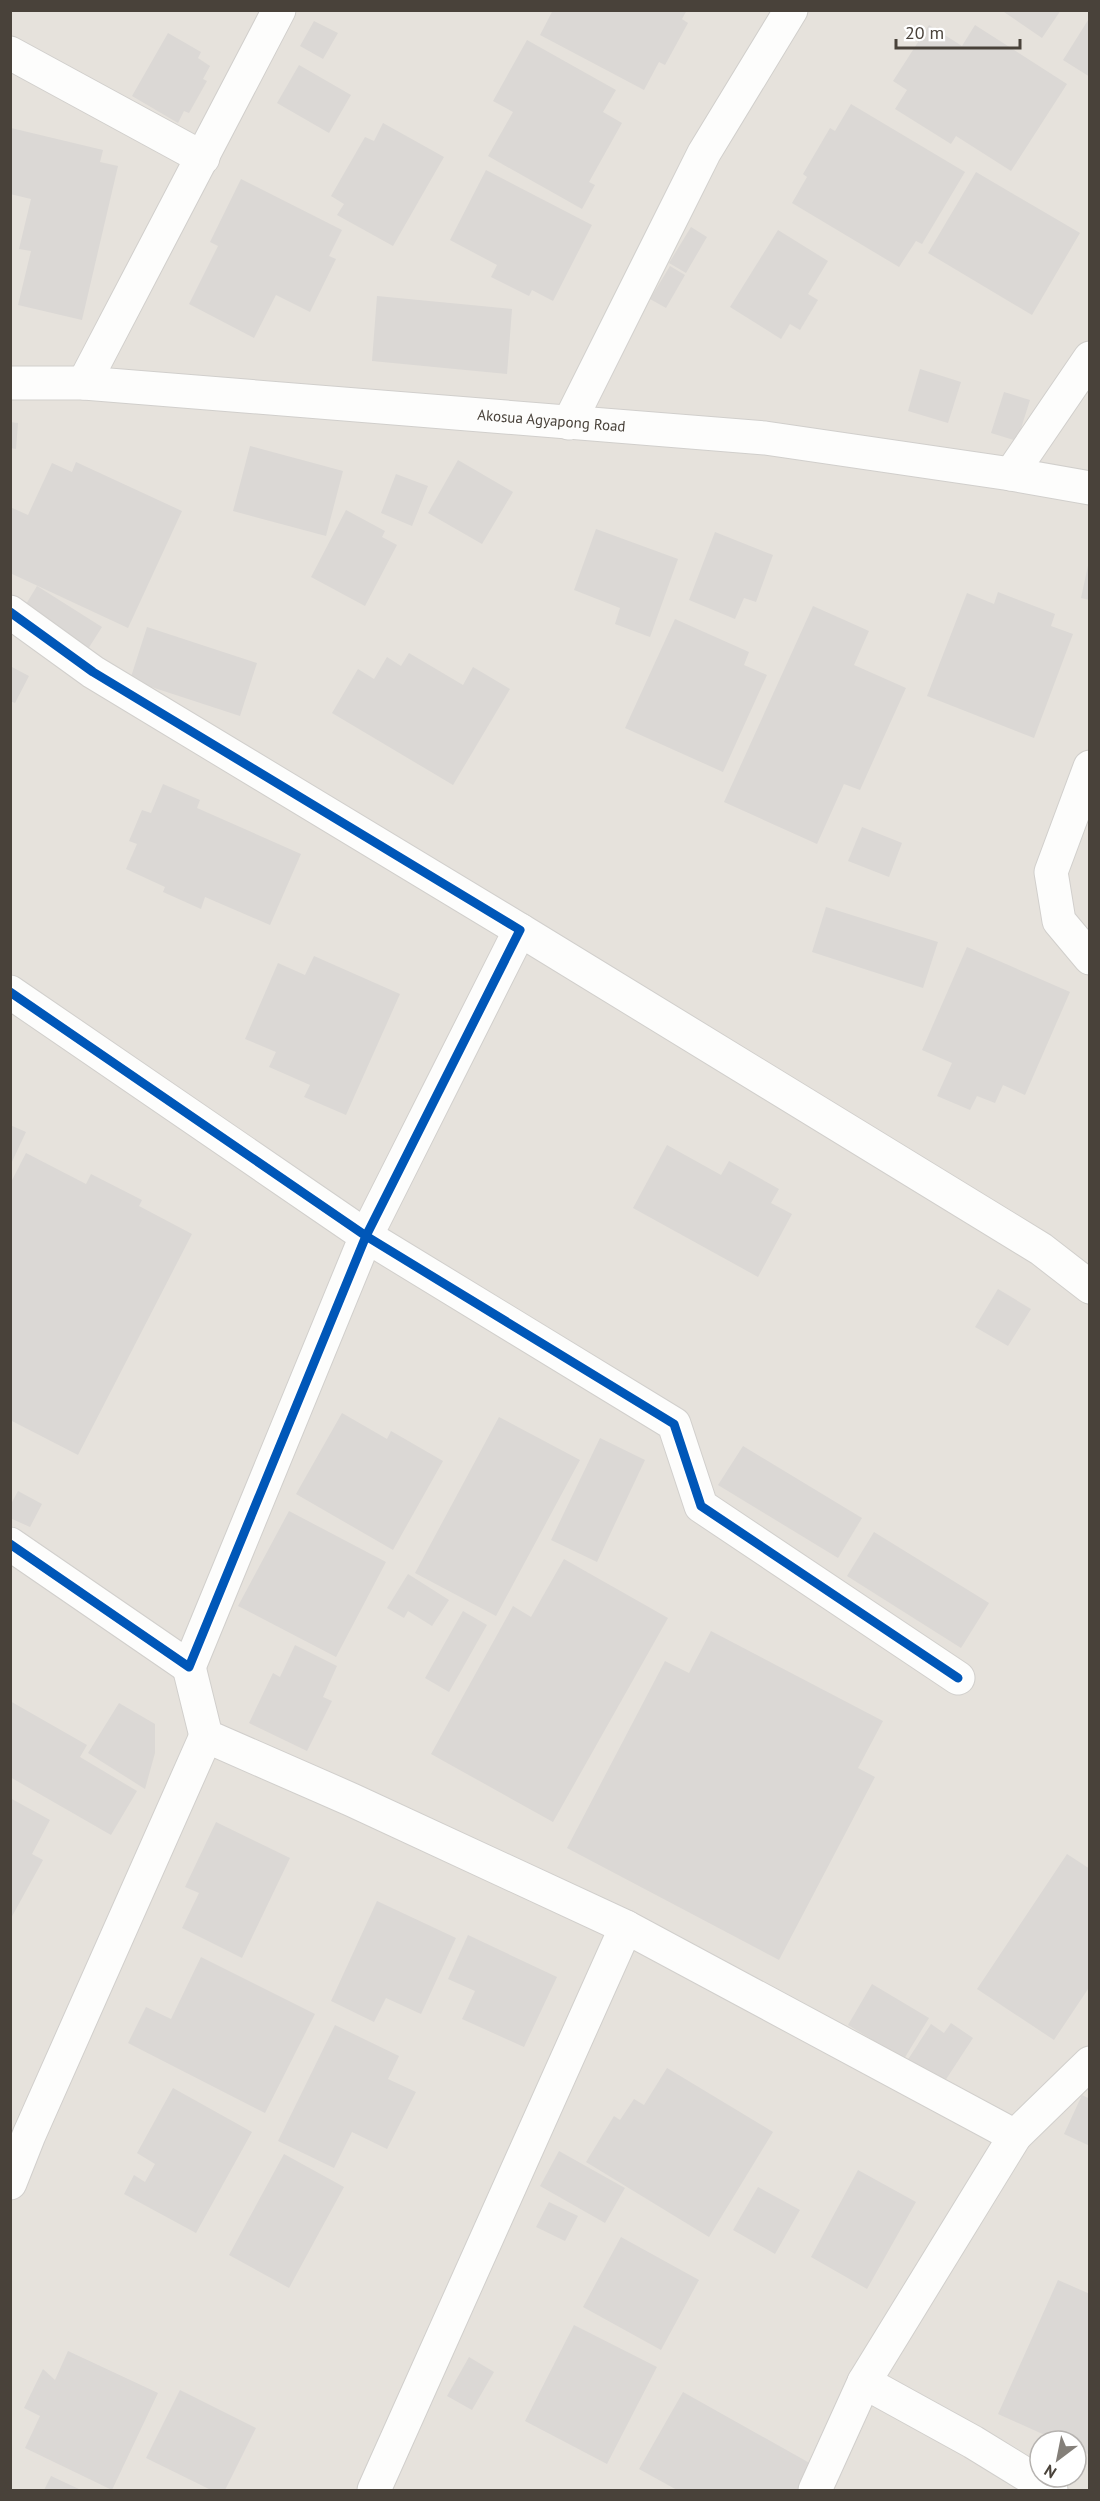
<svg xmlns="http://www.w3.org/2000/svg" width="1100" height="2501" font-family="'PT Sans',sans-serif">
  <rect width="100%" height="100%" fill="#f3f1ee"/>
  <!-- residential -->
  <path fill="#e6e2dc" fill-rule="evenodd" d="M11,11H1089V2490H11ZM1040,2441H1076V2477H1040Z"/>
  <!-- building -->
  <path fill="#dbd8d5" d="M553,10H687L682,19L688,23L665,65L659,62L644,90L540,35Z
    M1001,10H1061L1042,38Z
    M1090,17V77L1063,60Z
    M314,21L338,33L323,59L300,46Z
    M929,25L962,46L975,25L1067,84L1011,171L956,136L951,144L895,109L907,90L893,81Z
    M168,33L201,52L198,58L210,66L203,79L207,81L189,113L184,111L178,123L132,96Z
    M527,40L616,90L603,112L622,123L589,182L595,185L582,209L488,156L513,112L493,101Z
    M299,65L351,95L329,133L277,103Z
    M851,104L965,172L922,244L916,241L899,267L792,203L807,177L803,174L830,128L835,131Z
    M383,123L444,157L393,246L337,215L344,204L331,196L365,137L374,141Z
    M11,128L103,150L100,162L118,166L82,320L18,305L31,251L19,249L31,199L10,194Z
    M486,170L592,225L553,301L532,290L529,296L491,277L497,265L450,240Z
    M976,172L1080,233L1032,315L928,253Z
    M241,179L342,230L329,256L336,259L310,312L276,295L254,338L189,304L218,246L210,242Z
    M691,227L707,237L686,273L669,263Z
    M778,230L828,261L808,294L818,300L800,330L790,324L781,339L730,307Z
    M670,266L685,275L666,308L650,299Z
    M377,296L512,309L507,374L372,361Z
    M920,369L961,382L948,423L908,411Z
    M1004,392L1030,400L1017,441L991,433Z
    M10,422L18,423L16,449L10,448Z
    M250,446L343,471L326,536L233,511Z
    M458,460L513,492L482,544L428,513Z
    M76,462L182,511L128,628L10,573V507L28,515L52,463L72,472Z
    M396,474L428,486L412,526L381,513Z
    M346,510L385,531L382,537L397,545L365,606L311,577Z
    M596,529L678,559L650,637L615,624L620,608L574,590Z
    M715,532L773,555L756,602L744,598L735,619L689,600Z
    M1089,561H1090V600L1081,598Z
    M37,586L102,627L88,649L23,609Z
    M998,592L1055,614L1051,626L1073,634L1034,738L927,696L967,593L994,604Z
    M813,606L869,631L854,665L906,688L860,790L844,784L817,844L724,802Z
    M675,619L749,652L744,665L767,675L723,772L625,728Z
    M147,627L257,663L240,716L130,680Z
    M409,653L463,685L473,667L510,689L453,785L332,713L358,669L374,679L387,657L401,666Z
    M10,666L29,676L15,703L10,701Z
    M163,784L200,800L197,808L301,854L270,925L205,897L201,909L163,892L165,887L126,869L137,844L129,841L142,810L151,813Z
    M862,827L902,843L889,877L848,861Z
    M826,907L938,942L923,988L812,952Z
    M967,947L1070,992L1025,1095L1003,1085L995,1103L977,1096L970,1110L937,1096L952,1063L922,1050Z
    M314,956L400,994L346,1115L304,1097L310,1085L269,1067L276,1052L245,1039L278,963L305,975Z
    M10,1125L26,1132L10,1166Z
    M667,1145L721,1175L729,1161L779,1189L771,1203L792,1214L758,1277L633,1208Z
    M26,1153L86,1184L91,1174L142,1200L139,1206L192,1234L78,1455L10,1420V1184Z
    M998,1289L1031,1309L1008,1346L975,1327Z
    M342,1413L387,1439L391,1431L443,1461L393,1550L296,1494Z
    M499,1417L580,1460L496,1616L415,1573Z
    M600,1438L645,1460L597,1562L551,1540Z
    M743,1446L862,1518L838,1558L718,1485Z
    M18,1491L42,1504L30,1527L10,1518V1506Z
    M289,1511L386,1562L336,1657L238,1606Z
    M874,1532L989,1603L961,1648L847,1576Z
    M564,1559L668,1618L553,1822L431,1754L513,1606L531,1617Z
    M408,1574L449,1600L432,1626L408,1611L404,1618L387,1608Z
    M463,1611L487,1625L449,1692L425,1678Z
    M711,1631L883,1721L858,1768L875,1777L779,1960L567,1848L665,1661L689,1673Z
    M295,1645L337,1666L323,1697L332,1701L307,1751L249,1723L273,1673L280,1677Z
    M10,1701L87,1745L80,1757L137,1791L111,1835L10,1777Z
    M119,1703L155,1724V1753L145,1789L88,1753Z
    M10,1798L50,1820L32,1854L43,1860L10,1920Z
    M216,1822L290,1858L242,1958L182,1928L199,1893L185,1887Z
    M1067,1854L1090,1869V1986L1054,2040L977,1989Z
    M377,1901L456,1938L421,2014L386,1998L374,2022L331,2001Z
    M468,1935L557,1977L524,2047L462,2019L475,1991L448,1979Z
    M201,1957L315,2014L265,2113L128,2043L146,2007L171,2019Z
    M872,1984L929,2018L904,2059L848,2025Z
    M951,2023L973,2038L943,2084L907,2061L931,2024L944,2033Z
    M335,2025L399,2056L388,2079L416,2092L387,2149L352,2132L334,2168L278,2141Z
    M667,2068L773,2132L709,2237L586,2162L614,2116L620,2120L634,2099L644,2105Z
    M173,2088L252,2132L196,2233L124,2194L134,2175L145,2182L155,2164L137,2153Z
    M1082,2095L1090,2099V2146L1064,2134Z
    M559,2151L625,2188L605,2223L540,2186Z
    M284,2154L344,2187L289,2288L229,2255Z
    M858,2170L916,2202L867,2289L811,2257Z
    M758,2187L800,2210L775,2254L733,2230Z
    M549,2202L578,2216L565,2241L536,2227Z
    M621,2237L699,2280L661,2350L583,2307Z
    M1058,2280L1090,2294V2455L1076,2449V2441H1058L998,2414Z
    M574,2325L657,2367L607,2464L525,2421Z
    M68,2351L158,2393L112,2490L25,2448L40,2416L24,2408L43,2369L55,2380Z
    M469,2357L494,2372L472,2410L447,2396Z
    M180,2390L256,2428L225,2490H211L146,2458Z
    M683,2392L822,2470L811,2490H677L639,2469Z
    M51,2476L81,2490H44Z"/>
  <g fill="none" stroke-linecap="round" stroke-linejoin="round">
    <defs>
      <g id="minor">
        <path d="M10,53L203,158"/>
        <path id="s1" d="M10,383H84L765,438L1011,474L1090,488"/>
        <path d="M84,383L279,10"/>
        <path d="M569,423L704,153L791,10"/>
        <path d="M1011,474L1090,358"/>
        <path d="M10,612L93,672L520,930L366,1236L674,1424L701,1506L958,1678"/>
        <path d="M1090,767L1051,872L1059,921L1090,958"/>
        <path d="M520,930L1041,1249L1090,1287"/>
        <path d="M10,992L366,1236L189,1667L10,1544"/>
        <path d="M189,1667L206,1736L352,1800L626,1927L1015,2136"/>
        <path d="M10,2183L29,2135L206,1736"/>
        <path d="M374,2490L626,1927"/>
        <path d="M815,2490L864,2382"/>
        <path d="M1051,2490L973,2442L864,2382L1015,2136L1090,2063"/>
      </g>
    </defs>
    <!-- minor casing -->
    <use href="#minor" stroke="#d1cfcc" stroke-width="35"/>
    <!-- minor -->
    <use href="#minor" stroke="#fdfdfc" stroke-width="33"/>
    <defs>
      <path id="cycleway" d="M10,612L93,672L520,930L366,1236L674,1424L701,1506L958,1678
        M10,992L366,1236L189,1667L10,1544"/>
    </defs>
    <!-- cycleway casing -->
    <use href="#cycleway" stroke="#fff" stroke-width="13"/>
    <!-- cycleway -->
    <use href="#cycleway" stroke="#0057b8" stroke-width="9"/>
  </g>
  <g text-anchor="middle" stroke-width="4.5" stroke-linejoin="round" paint-order="stroke">
    <!-- street labels -->
    <g font-size="15" fill="#49423a" stroke="#fff">
      <text dy="5" stroke="none"><textPath href="#s1" startOffset="543">Akosua Agyapong Road</textPath></text>
    </g>
  </g>
  <!-- border -->
  <rect width="1100" height="2501" fill="none" stroke="#49423a" stroke-width="24"/>
  <!-- north arrow -->
  <g transform="translate(1058 2459) rotate(212)"><circle r="28" fill="#ffffff" stroke="#b6b3b0" stroke-width="1.5"/>
  <path d="M0-4.5L10 22L0 15L-10 22Z" fill="#847f79"/>
  <text y="-9" font-size="16" font-weight="bold" text-anchor="middle" fill="#49423a">N</text>
  </g>
  <!-- scale -->
  <path d="M896 39v9h124v-9" fill="none" stroke="#49423a" stroke-width="3"/>
  <text x="905" y="39" font-size="18" fill="#49423a" stroke="#ffffff" stroke-width="4.5" paint-order="stroke">20 m</text>
</svg>
